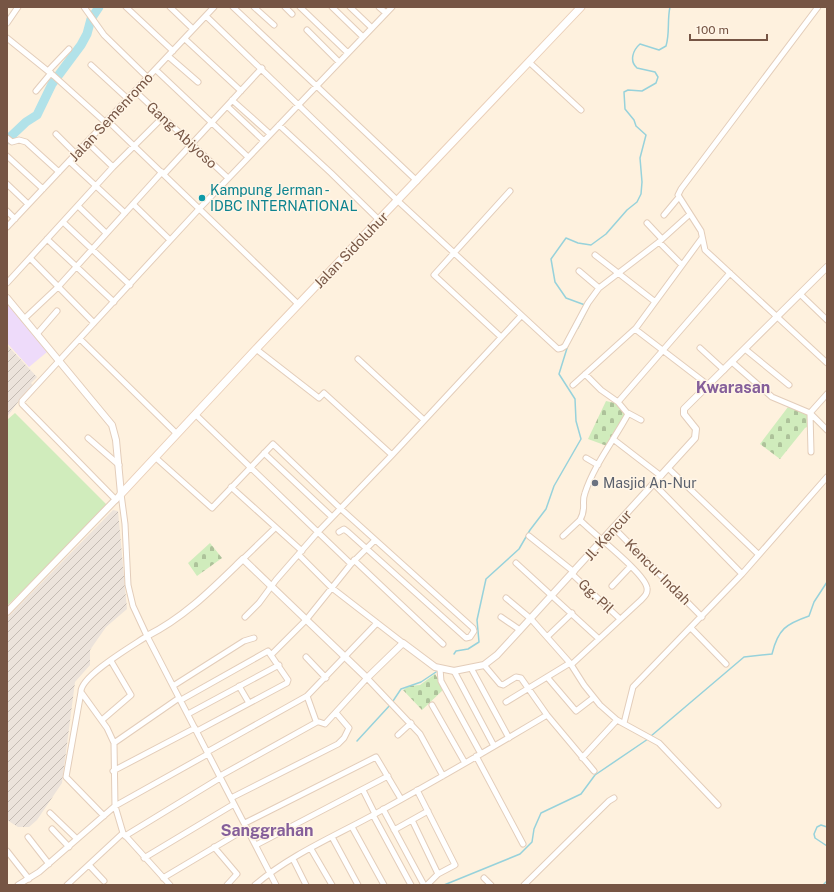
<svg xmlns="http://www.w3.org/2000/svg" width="834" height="892" font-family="'Public Sans',sans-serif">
  <defs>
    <pattern id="industrial-furrows" width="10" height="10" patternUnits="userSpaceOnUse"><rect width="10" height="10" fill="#ece3db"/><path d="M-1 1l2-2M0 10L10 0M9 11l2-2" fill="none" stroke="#c4bbb3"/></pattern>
    <pattern id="cemetery-stones" width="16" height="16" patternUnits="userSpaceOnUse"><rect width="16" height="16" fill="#d0ecbc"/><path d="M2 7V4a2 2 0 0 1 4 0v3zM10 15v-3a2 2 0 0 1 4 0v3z" fill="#adc29a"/></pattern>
  </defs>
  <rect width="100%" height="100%" fill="#fef1de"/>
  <!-- industrial -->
  <path fill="url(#industrial-furrows)" d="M7,345L37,377L31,383L33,386L21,398L7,417Z
    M113,510L118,511L127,609L106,627L90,650V665L75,682L62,783L37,820L29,827H18L7,820V618Z"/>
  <!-- education -->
  <path fill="#eedbfa" d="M7,304L47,352L29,367L7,343Z"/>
  <!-- green -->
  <path fill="#d0ecbc" d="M15,413L108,506L7,606V420Z"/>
  <!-- cemetery -->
  <path fill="url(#cemetery-stones)" d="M606,401L615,403L627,413L607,446L588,439Z
    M788,407L808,414L807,427L805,428L780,459L760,444Z
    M210,543L222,558L197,576L188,563Z
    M435,674L444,689L422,710L403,690L409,686L420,685Z"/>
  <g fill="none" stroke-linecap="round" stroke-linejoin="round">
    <!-- stream -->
    <path stroke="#97d2db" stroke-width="1.5" d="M585,305L566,298L555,282L551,259L566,238L578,243L591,245L606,234L627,210L637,202L641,194L642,182L640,158L646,135L636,126L634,120L625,109L624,92L628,90L642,91L656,83L658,77L655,72L637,68C629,61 633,50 640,44L659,50L666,46C670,33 667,20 670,7
      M578,328L587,310
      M454,654L456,651L468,649L479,642L477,620L486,579L519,549L530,530L546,509L554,486L581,439L576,421L575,399L559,374L568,345
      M651,736L744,657L772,654C778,629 786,624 809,616L814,602L827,582
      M357,741L391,704L401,689L421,682L436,672
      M827,827L821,825L817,827L814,834L815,838L827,846
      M444,885L520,854L532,842L534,829L541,813L581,794L595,775L648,739
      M823,885L827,881"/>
    <!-- river -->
    <path stroke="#b1e2e9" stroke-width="9" d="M7,140L26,122L37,115L52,84L81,45L87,34L91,19L99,7"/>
    <defs>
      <path id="minor" d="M84,7L104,35L148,78
        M126,7L173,51
        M170,7L193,29
        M233,7L417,181
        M254,7L274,25
        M285,7L292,14
        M300,7L348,53
        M332,7L363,37
        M350,7L372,28
        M379,7L386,13
        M818,7L681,189L678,195L701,231L705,250L827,363
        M206,16L398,201L558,349L562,348L565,346L588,303L599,288L659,242L690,214
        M7,23L18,7
        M307,30L339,62
        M7,38L54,76L105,122
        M185,39L241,91
        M168,56L198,82
        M529,62L581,110
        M91,65L128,99
        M156,70L248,157
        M48,71L69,49
        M36,91L51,73
        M135,91L228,178
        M232,100L270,134
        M227,106L264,141
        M107,120L298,304
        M279,125L331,173L379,220
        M56,134L76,154
        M7,138L12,142L19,140L26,142L59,172
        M87,142L113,167
        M7,156L43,189
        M69,161L125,213
        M164,174L262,68
        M7,184L28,204
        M133,204L170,240
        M78,206L106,233
        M7,211L15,219
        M664,215L679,197
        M63,222L130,285
        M647,223L662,239
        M7,227L214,7
        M47,239L114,302
        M659,242L682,265
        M595,255L654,301
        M30,258L94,323
        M579,271L599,288
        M7,283L113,167L163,117
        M800,294L827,320
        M24,319L58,287L162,172
        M635,329L708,385
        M37,334L57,311
        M501,337L434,275L510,191
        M80,339L177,434
        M700,348L724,370
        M256,349L319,398L324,393L392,455
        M745,349L789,385
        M358,359L424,420
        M732,362L772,397L810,413L827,430
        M585,374L601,390L618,402
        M573,385L636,328L702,238
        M628,413L641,420
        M810,413L811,452
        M810,413L827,394
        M196,415L351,564
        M88,438L119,465
        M613,439L661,476
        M264,453L332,517
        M156,458L212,508L273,444L341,509L473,628L474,631L470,637L466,638L348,532L344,529L339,532
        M586,458L598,465
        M668,468L757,553
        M654,484L742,574
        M231,487L302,551
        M121,494L125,524L128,585L133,606L147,636L276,885
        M116,500L22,404V401L199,209L392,7
        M580,520C587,508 581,503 585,493C594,465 614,440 628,414L618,402L730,273
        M614,528L702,617
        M529,536L574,572
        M563,536L580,520C593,534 645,573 647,588C648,594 644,597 640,601L571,665
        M299,555L332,588L403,643
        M243,559L275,528
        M354,560L443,644
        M516,563L599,639
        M572,574L620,619
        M612,586L630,567
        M506,598L531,619L570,663L584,685L600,705L617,720L659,743L718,805
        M245,617L259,603L276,580L317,533L392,455L521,316
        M501,617L520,630
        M691,628L726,664
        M147,636C134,645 80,676 81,692L107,728L114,743L115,806L123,833L170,885
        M547,637L572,613
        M271,655L306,620L351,564L375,540
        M306,657L326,678
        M484,665L500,684L503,685L516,677L521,678L547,715L594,771
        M471,668L509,738
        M440,669L441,681L481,754
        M454,671L494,746
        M547,677L576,711L593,698
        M173,686L244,641L254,638
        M239,686L249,703
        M81,692L66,777L104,816
        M307,696L316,721L325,724L367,678L420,734L443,776
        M181,700L268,651L288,680L287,683L197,731
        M506,702L570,663
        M432,705L465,763
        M188,714L279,665
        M102,720L131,695L111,661
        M624,723L633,687L742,574L827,477
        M398,735L411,723
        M114,743L179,698
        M207,752L307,696L377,623
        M476,756L523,844
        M582,758L617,720
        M113,771L195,728
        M220,776L317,722
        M363,790L375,814
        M417,790L455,865L438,874L427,885
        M231,798L338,744L344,738L349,728L337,714
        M383,809L424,885
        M50,813L77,839
        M373,815L411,885
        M412,820L438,874
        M245,823L376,757L401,799
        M352,827L384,885
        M52,829L69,847
        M394,830L428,811
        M125,836L220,778
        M28,837L49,864
        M332,837L358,885
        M256,845L388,776
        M214,847L237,874L227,885
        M311,849L332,885
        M7,851L29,879
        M144,858L234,804
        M293,859L306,885
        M89,865L104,881
        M163,878L247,828
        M484,878L491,885
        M18,885L39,872L115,806L208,754
        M67,885L123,833
        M255,885C290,855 335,836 375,814C433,782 490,749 547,715
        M524,885L609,801L614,798"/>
      <path id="tertiary" d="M7,298L112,425L116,440L121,494L7,612
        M147,636C185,617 213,588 243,559L367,678L403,643L435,667L454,671L484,665L497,655L520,630L695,438L696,429L684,414V409L827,267"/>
      <path id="secondary" d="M121,494L256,349L581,7"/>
    </defs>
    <!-- minor casing -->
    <use href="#minor" stroke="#e3cdba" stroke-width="7"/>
    <!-- tertiary casing -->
    <use href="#tertiary" stroke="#e3cdba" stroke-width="8"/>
    <!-- secondary casing -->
    <use href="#secondary" stroke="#eacfb9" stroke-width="9"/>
    <!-- minor -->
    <use href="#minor" stroke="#fff" stroke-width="5"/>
    <!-- tertiary -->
    <use href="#tertiary" stroke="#fff" stroke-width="6"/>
    <!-- secondary -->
    <use href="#secondary" stroke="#fff" stroke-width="7"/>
  </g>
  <!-- markers -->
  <circle fill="#0f9aa8" stroke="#fff5e6" stroke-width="1.5" cx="202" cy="198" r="4"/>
  <circle fill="#6b7280" stroke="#fff5e6" stroke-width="1.5" cx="595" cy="483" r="4"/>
  <g text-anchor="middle" stroke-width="3" stroke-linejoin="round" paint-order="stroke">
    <!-- street labels -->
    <g font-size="14" fill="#765544" stroke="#fff5e6">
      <text transform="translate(111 117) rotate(-47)" y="5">Jalan Semenromo</text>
      <text transform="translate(182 135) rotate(43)" y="5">Gang Abiyoso</text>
      <text transform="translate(351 250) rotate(-46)" y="5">Jalan Sidoluhur</text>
      <text transform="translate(608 535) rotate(-48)" y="5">Jl. Kencur</text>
      <text transform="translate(658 572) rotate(45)" y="5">Kencur Indah</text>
      <text transform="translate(596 596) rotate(43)" y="5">Gg. Pil</text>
    </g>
    <!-- culture labels -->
    <g font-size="14" fill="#0d838f" stroke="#fff5e6" text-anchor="start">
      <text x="210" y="195">Kampung Jerman -<tspan x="210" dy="16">IDBC INTERNATIONAL</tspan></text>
    </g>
    <!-- worship labels -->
    <g font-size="14" fill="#5b616d" stroke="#fff5e6" text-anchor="start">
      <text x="603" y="488">Masjid An-Nur</text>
    </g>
    <!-- quarter labels -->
    <g font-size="16" font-weight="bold" fill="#855f9a" stroke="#fff5e6">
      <text x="733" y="393">Kwarasan</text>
      <text x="267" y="836">Sanggrahan</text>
    </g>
  </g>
  <!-- border -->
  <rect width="834" height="892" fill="none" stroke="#765544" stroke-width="16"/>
  <!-- scale -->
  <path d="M690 34v6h77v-6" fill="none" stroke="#765544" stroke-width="2"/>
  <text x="696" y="34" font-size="12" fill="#765544" stroke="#fff5e6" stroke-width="3" paint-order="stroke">100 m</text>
</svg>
